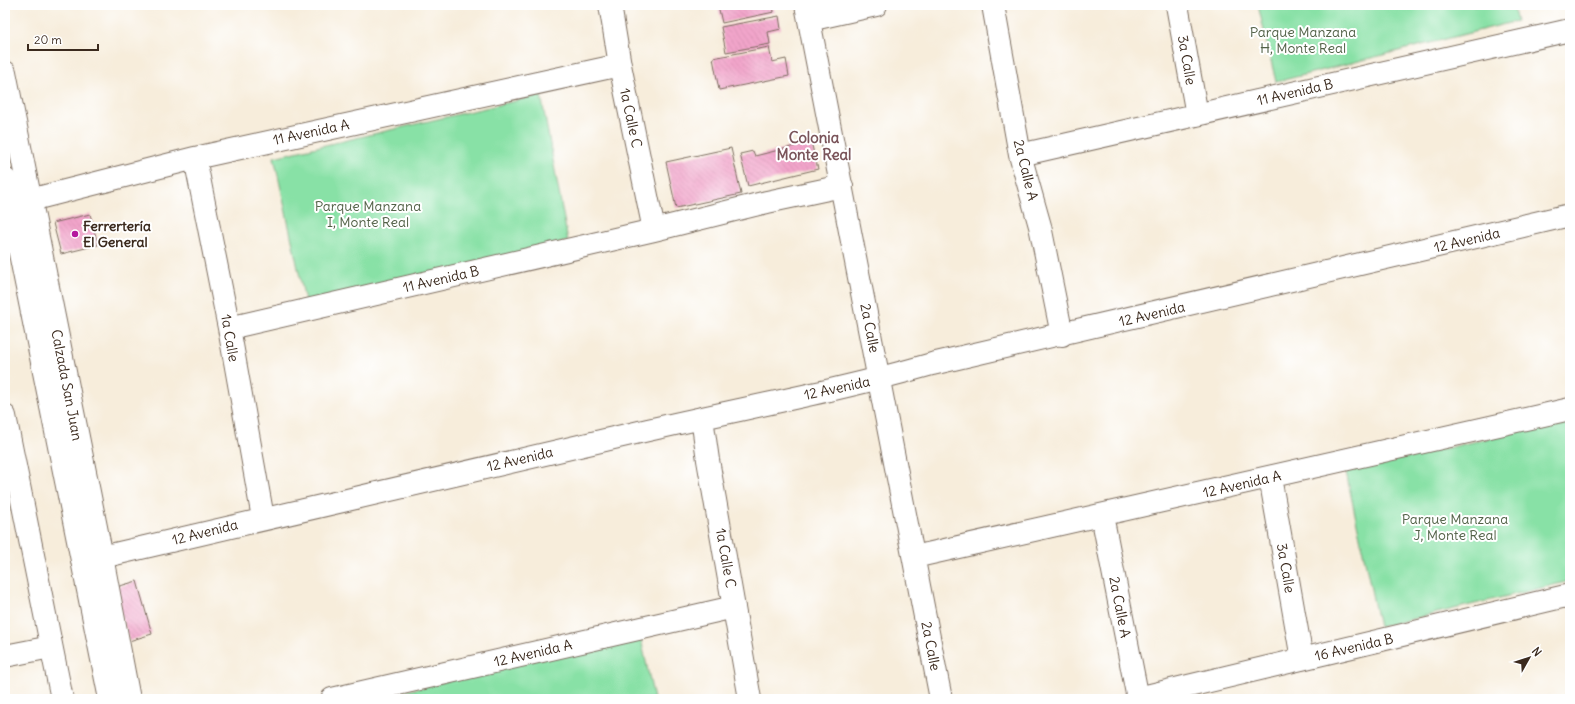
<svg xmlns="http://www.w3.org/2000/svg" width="1575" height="704" font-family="Delius,sans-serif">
  <defs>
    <pattern id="building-back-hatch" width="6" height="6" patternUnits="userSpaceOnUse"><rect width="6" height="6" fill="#f2a5cb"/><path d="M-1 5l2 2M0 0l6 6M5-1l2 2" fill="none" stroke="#d08eae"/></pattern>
  </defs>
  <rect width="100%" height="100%" fill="#fff"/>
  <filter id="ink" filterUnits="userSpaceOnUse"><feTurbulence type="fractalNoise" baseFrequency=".025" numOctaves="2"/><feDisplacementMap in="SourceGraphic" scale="8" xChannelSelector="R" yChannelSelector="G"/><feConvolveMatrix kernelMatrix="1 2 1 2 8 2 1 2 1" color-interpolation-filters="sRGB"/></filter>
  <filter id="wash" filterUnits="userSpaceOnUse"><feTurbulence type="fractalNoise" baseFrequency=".012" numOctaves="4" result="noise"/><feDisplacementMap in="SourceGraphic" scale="16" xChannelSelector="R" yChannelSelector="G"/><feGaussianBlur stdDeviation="0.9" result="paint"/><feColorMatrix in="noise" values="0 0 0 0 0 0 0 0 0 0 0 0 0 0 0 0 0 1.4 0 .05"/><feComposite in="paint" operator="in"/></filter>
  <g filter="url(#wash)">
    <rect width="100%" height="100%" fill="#f7eddb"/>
    <!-- park -->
    <path fill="#88e1a6" stroke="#628662" d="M1258,5H1513L1517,21L1276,82Z
      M541,95L568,241L307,310L274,157Z
      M1570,419V581L1379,627L1346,472Z
      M640,634L654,699H390V695Z"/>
    <g id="blocks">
      <!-- building -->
      <path fill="url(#building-back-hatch)" d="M718,5H773L774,12L722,23Z
        M779,16L781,29L768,32L770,44L726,52L721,27Z
        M769,47L772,62L786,59L789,76L719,90L713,58Z
        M811,142L818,169L748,186L740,154L753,151L755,156Z
        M731,148L741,194L676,208L666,162Z
        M90,214L98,245L61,254L53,223Z
        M137,581L152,634L129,641L113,588Z"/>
    </g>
  </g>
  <g filter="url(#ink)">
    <use href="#blocks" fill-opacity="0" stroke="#7d6e60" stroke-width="1"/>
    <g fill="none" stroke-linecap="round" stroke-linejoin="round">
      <defs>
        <path id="street" d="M610,5L620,65L654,230
          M806,5L941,699
          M993,5L1020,155L1040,226L1062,335
          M1177,5L1197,115
          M809,20L876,5
          M1020,155L1570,30
          M195,158L229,328L263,518
          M19,214L30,200L195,158L620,65
          M229,328L654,230L767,202L842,186
          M702,418L708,460L750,699
          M1270,477L1302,659
          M1102,515L1138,699
          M102,557C284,513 466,471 648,430C743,408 838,391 932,364L1570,215
          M914,557L1570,409
          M5,656L51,647
          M1138,698L1570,595
          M332,699L734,607"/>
        <path id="secondary" d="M5,72L102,557L129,699"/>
        <path id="primary" d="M5,179L110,699
          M5,416L62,699"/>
      </defs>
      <!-- street casing -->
      <use href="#street" stroke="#7d6e60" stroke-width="24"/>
      <!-- secondary casing -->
      <use href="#secondary" stroke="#7d6e60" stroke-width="24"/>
      <!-- primary casing -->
      <use href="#primary" stroke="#7d6e60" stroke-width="24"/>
      <!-- street -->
      <use href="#street" stroke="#fff" stroke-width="22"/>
      <!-- secondary -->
      <use href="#secondary" stroke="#fff" stroke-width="22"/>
      <!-- primary -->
      <use href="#primary" stroke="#fff" stroke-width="22"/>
    </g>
  </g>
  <!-- markers -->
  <circle fill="#b5179e" stroke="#fff" stroke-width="1.5" cx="75" cy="234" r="4"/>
  <g text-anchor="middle" stroke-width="4" stroke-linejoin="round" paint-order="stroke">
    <!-- park labels -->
    <g font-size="14" fill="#526147" stroke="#fff">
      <text x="1303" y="37">Parque Manzana<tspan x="1303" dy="16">H, Monte Real</tspan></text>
      <text x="368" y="211">Parque Manzana<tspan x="368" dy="16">I, Monte Real</tspan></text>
      <text x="1455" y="524">Parque Manzana<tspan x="1455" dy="16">J, Monte Real</tspan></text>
    </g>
    <!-- street labels -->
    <g font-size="14" fill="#3b2a1e" stroke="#fff">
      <text transform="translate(1187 60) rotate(80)" y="5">3a Calle</text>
      <text transform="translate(1295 92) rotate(-13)" y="5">11 Avenida B</text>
      <text transform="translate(631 118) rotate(78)" y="5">1a Calle C</text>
      <text transform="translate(311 132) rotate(-12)" y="5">11 Avenida A</text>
      <text transform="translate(1026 170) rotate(76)" y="5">2a Calle A</text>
      <text transform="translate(1467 240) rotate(-13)" y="5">12 Avenida</text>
      <text transform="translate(441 279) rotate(-13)" y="5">11 Avenida B</text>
      <text transform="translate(1152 314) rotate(-13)" y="5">12 Avenida</text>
      <text transform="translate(870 328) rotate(79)" y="5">2a Calle</text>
      <text transform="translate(230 338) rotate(80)" y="5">1a Calle</text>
      <text transform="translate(67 385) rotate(79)" y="5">Calzada San Juan</text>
      <text transform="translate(837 388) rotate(-12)" y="5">12 Avenida</text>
      <text transform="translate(520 459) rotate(-13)" y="5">12 Avenida</text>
      <text transform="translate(1242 484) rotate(-13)" y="5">12 Avenida A</text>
      <text transform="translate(205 532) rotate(-14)" y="5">12 Avenida</text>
      <text transform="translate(726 558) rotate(80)" y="5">1a Calle C</text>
      <text transform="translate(1286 568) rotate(80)" y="5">3a Calle</text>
      <text transform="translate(1120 607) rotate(79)" y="5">2a Calle A</text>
      <text transform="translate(931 646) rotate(79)" y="5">2a Calle</text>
      <text transform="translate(1354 647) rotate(-13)" y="5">16 Avenida B</text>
      <text transform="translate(533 653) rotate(-13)" y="5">12 Avenida A</text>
    </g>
    <!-- poi labels -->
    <g font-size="14" font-weight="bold" fill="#3b2a1e" stroke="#fff" text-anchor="start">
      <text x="83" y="231">Ferrertería<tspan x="83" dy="16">El General</tspan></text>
    </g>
    <!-- neighbourhood labels -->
    <g font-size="15" font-weight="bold" fill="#7b555b" stroke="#fff">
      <text x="814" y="143">Colonia<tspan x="814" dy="17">Monte Real</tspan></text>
    </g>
  </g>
  <!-- margin -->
  <rect width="1575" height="704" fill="none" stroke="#fff" stroke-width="20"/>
  <!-- north arrow -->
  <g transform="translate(1529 658) rotate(51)" stroke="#ffffff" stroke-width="3" paint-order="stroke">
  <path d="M0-3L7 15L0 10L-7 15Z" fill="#3b2a1e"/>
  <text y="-6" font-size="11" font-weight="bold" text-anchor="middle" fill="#3b2a1e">N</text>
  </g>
  <!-- scale -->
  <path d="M28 44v6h70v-6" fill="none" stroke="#3b2a1e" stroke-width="2"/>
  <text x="34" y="44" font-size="12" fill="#3b2a1e" stroke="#ffffff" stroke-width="3" paint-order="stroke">20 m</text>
</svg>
